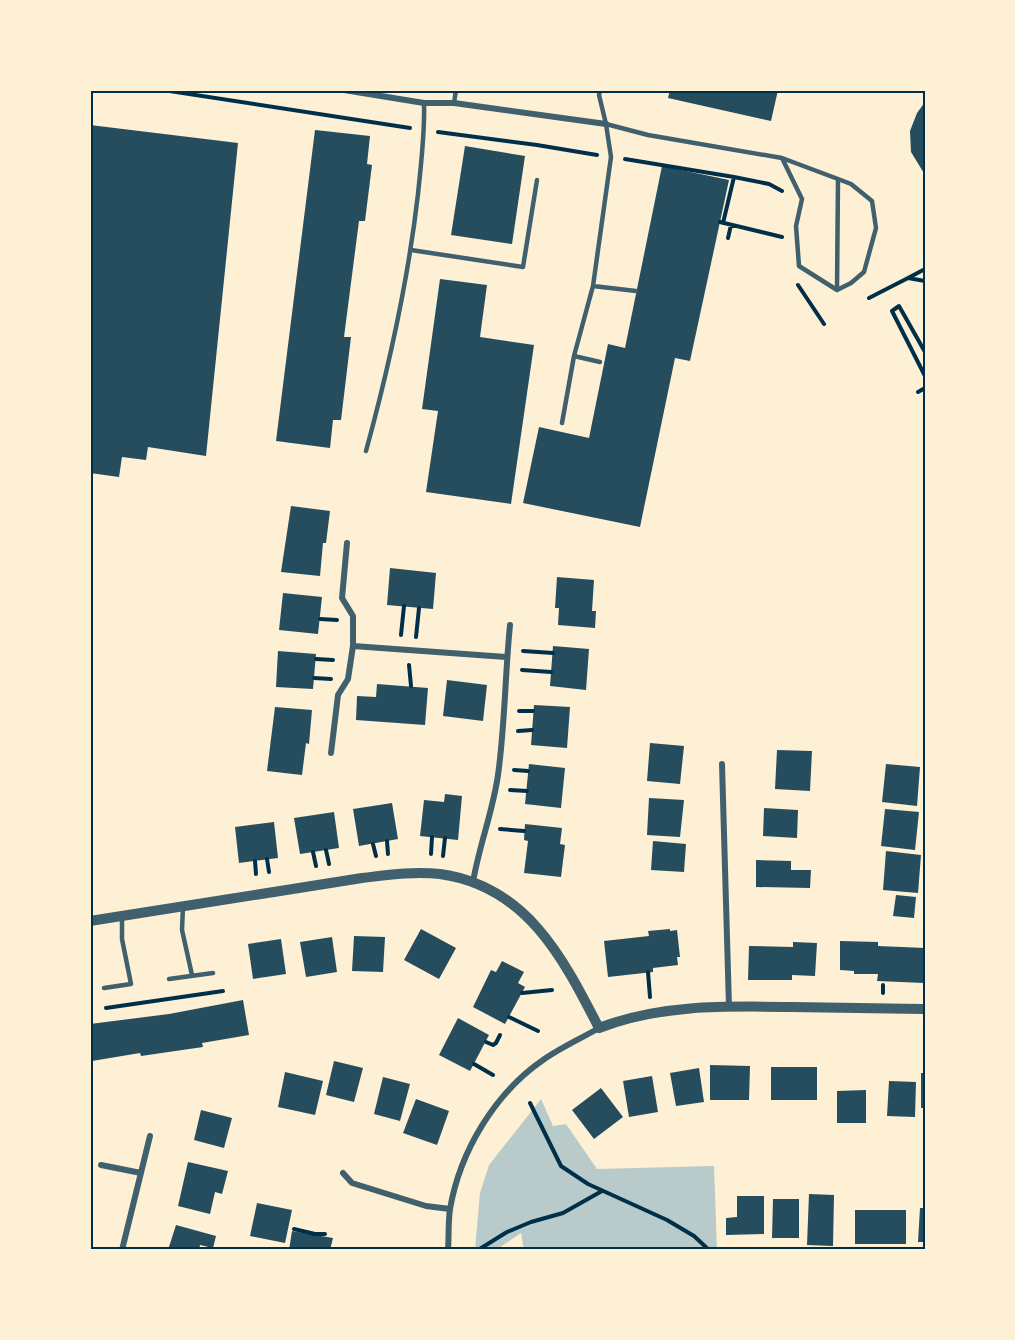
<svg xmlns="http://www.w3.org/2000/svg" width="1015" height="1340" font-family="'Source Sans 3',sans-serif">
  <rect width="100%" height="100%" fill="#fdf0d5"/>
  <!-- green -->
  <path fill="#b9caca" d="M541,1099L553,1126L566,1124L597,1169L714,1166L717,1250H594L561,1247L558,1250H524L521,1233L496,1250H475L480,1193L489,1165Z"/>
  <!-- building -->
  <path fill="#264d5e" d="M670,90H778L771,121L668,98Z
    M925,102V175L911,152L910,131L917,113Z
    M90,125L238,143L206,456L148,447L146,460L122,457L119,477L90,473Z
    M315,130L370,136L367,164L372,165L365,221H359L344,337H351L341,420H333L330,448L276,441Z
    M465,146L525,156L512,244L451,235Z
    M662,166L729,180L690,361L675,358L640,527L523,503L539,427L589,438L608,344L625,348Z
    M440,279L487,285L480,337L534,345L511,504L426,492L438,411L422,409Z
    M291,506L330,511L326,543H323L320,576L281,572Z
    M390,568L436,573L433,609L387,605Z
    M557,577L594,580L592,611H596L595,628L558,625L559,608H555Z
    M283,593L322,597L318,634L279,630Z
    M553,646L589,649L586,690L550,686Z
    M278,651L316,654L313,689L276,687Z
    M447,680L487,685L483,721L443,716Z
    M377,684L428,688L425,725L356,720L357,696L376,697Z
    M534,705L570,707L567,748L531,745Z
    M275,707L312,710L309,744L306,743L302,775L267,771Z
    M650,743L684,746L680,784L647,781Z
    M777,750L812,751L810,791L775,789Z
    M529,764L565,768L561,808L525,804Z
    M886,764L920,767L917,806L882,802Z
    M445,794L462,796L458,840L420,836L424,800L444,802Z
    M649,798L684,800L680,837L647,835Z
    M392,803L398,839L359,846L353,809Z
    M764,808L798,810L797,838L763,836Z
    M885,809L919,812L915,850L881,846Z
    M334,812L339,848L300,854L294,818Z
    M274,822L278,858L239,863L235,827Z
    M525,824L562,828L560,844L565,845L561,877L524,873L528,841L524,840Z
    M653,841L686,844L684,872L651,870Z
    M886,851L921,855L918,893L883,890Z
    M756,860L791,861V870H811L810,888L756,887Z
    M896,895L916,897L914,918L893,916Z
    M421,929L456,948L439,979L404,960Z
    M670,929V931L677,930L680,957H677L678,965L653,968V972L608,977L604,941L649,936L648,931Z
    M354,936L385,937L383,972L352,971Z
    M332,937L337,972L306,977L300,942Z
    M281,939L286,974L253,979L248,944Z
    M840,941L878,942V946L925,948L924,983L877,981L878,974H854V971L840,970Z
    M793,942L817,943L815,976L792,975V980H748L749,946L793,947Z
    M502,961L524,972L518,983L525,987L505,1024L473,1007L491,970L496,972Z
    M243,1000L249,1035L202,1043L203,1047L141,1056L140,1053L92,1061L90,1024L169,1014Z
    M458,1018L489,1035L470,1071L439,1055Z
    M334,1061L363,1068L354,1102L326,1095Z
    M710,1065L750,1066L749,1100H710Z
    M771,1067H817V1100H771Z
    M699,1068L704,1102L676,1106L670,1073Z
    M285,1072L323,1081L315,1115L278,1107Z
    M921,1073H925V1108H921Z
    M652,1076L658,1112L629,1117L623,1081Z
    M383,1077L410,1084L400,1121L374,1114Z
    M889,1081L916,1082L915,1117L887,1116Z
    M601,1088L623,1117L594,1139L572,1110Z
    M866,1090V1123H837V1091Z
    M416,1099L449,1111L437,1145L403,1133Z
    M201,1110L232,1118L224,1148L194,1140Z
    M188,1162L228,1171L222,1194L215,1192L210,1214L178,1206Z
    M809,1194L834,1195L833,1246L807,1245Z
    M737,1196H764V1234L726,1235V1218L737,1217Z
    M773,1199H799V1238H772Z
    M257,1203L292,1210L285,1243L250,1236Z
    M920,1208H925V1242H918Z
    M855,1210H906V1244H855Z
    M176,1225L216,1236L213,1248L200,1245L199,1250H168Z
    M292,1231L333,1238L330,1250H289Z"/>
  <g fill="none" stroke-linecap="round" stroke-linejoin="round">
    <!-- path -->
    <path stroke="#003049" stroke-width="4" d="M163,90L410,128
      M438,132L537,145L597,155
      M625,159L734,177L769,184L782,191
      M720,222L782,237
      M723,223L734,177
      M728,238L731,225
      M908,278L925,269
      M798,285L824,324
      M869,298L908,278L925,281
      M925,352L899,306L892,311L925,376
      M918,392L925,388
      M320,619L337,620
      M401,635L404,606
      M416,637L419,608
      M523,651L553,653
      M316,659L333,660
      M409,665L411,686
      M522,670L551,672
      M314,678L331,679
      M519,711H533
      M518,731L532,730
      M514,770L528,771
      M510,790L527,791
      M500,829L524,831
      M387,841L388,854
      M373,844L376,856
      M326,850L329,864
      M313,852L316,866
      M431,854L432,837
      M443,856L445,838
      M267,859L269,872
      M255,861L256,874
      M648,972L650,997
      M522,993L552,990
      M883,993V985
      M106,1008L223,991
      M509,1017L538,1031
      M486,1042L493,1045L496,1043L500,1035
      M474,1064L493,1075
      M530,1103L561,1166L588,1184L667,1220L694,1236L709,1250
      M294,1229L315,1234H325
      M478,1250L507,1232L531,1222L563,1213L602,1191"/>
    <!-- service -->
    <path stroke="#3f606c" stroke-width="4.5" d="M454,103L456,90
      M606,124L648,135L782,158L838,179L837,290
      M782,158L802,199L796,226L799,266L837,290
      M411,250L523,267L537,180
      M593,286L636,291
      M837,290L851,283L864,272L876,228L872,201L851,184L838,179
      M574,356L600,362
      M562,423L574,356L593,286L611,157L606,124L599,95L600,90
      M366,451C389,367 408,281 418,194C421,163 425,134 424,103
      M183,906L182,930L192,975
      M169,979L213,973
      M104,988L131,984L122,939V916"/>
    <!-- minor -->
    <path stroke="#3f606c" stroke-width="6" d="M344,90L424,103H454L606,124
      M353,646L506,657
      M331,753L338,695L348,679L353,646V616L342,598L347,543
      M722,764L729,1007
      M473,882C479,846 493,811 498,775C505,725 505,675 510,625
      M101,1165L141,1173
      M343,1173L352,1183L426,1206L450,1209
      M122,1250L150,1136
      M448,1250C449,1237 448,1222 450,1209C460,1151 495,1093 543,1060C560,1048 580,1039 599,1028"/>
    <!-- tertiary -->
    <path stroke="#3f606c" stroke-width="10" d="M90,921L362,878C387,875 414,871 440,874C527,886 563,958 599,1028C661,1004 726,1006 792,1007C837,1008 881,1008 925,1009"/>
  </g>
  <!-- border -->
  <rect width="1015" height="1340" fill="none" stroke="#fdf0d5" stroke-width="183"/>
  <rect x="92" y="92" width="832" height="1156" fill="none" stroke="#003049" stroke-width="2"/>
</svg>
